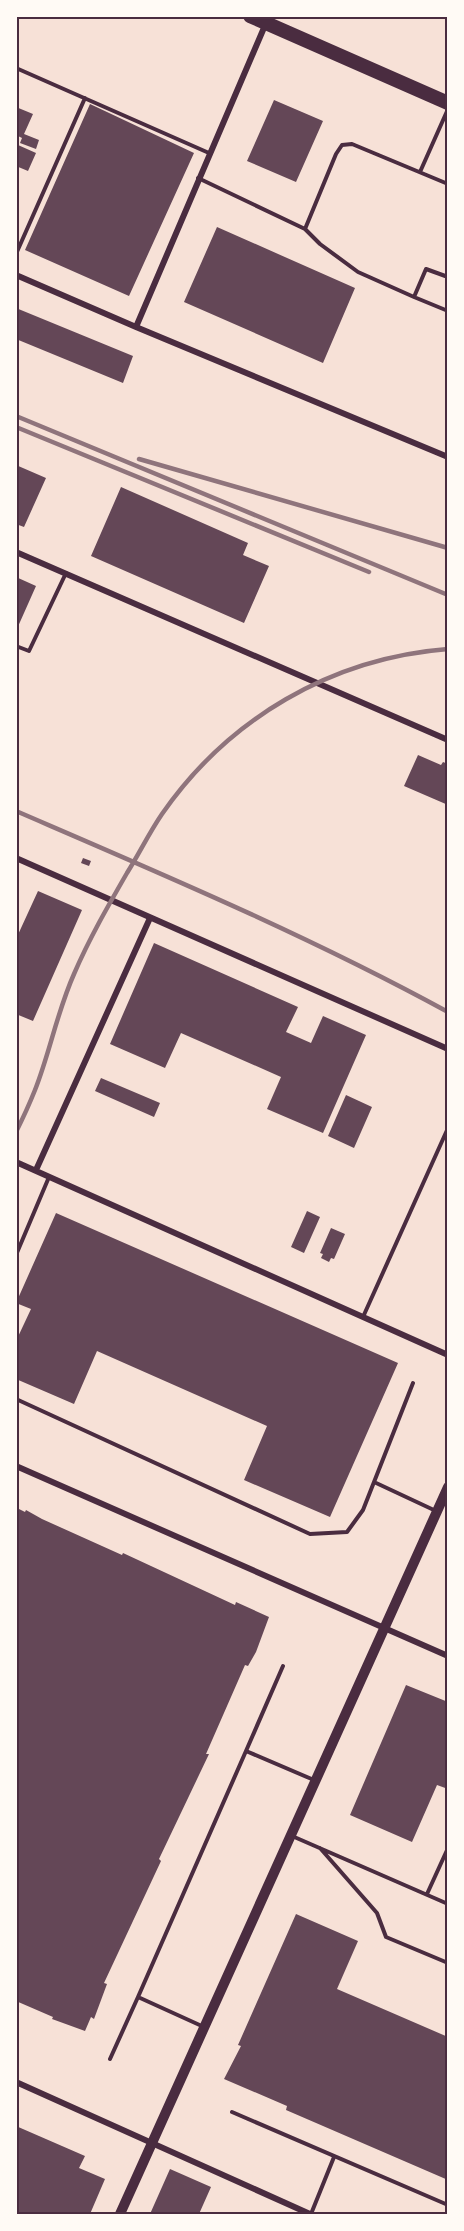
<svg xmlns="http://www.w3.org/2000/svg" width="464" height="2231" font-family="Karla,sans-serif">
  <rect width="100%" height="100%" fill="#f7e1d7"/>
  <!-- building -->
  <path fill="#644757" d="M274,100L323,121L296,182L247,161Z
    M90,104L194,153L129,296L25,250Z
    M16,107L33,114L24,134L39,140L36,149L20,143L22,138L16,135Z
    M18,145L36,153L28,171L16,166Z
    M217,227L355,288L323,363L184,302Z
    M16,308L133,356L123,383L16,339Z
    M16,465L46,478L24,527L16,524Z
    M121,487L248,543L243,555L269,566L244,623L91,556Z
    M16,577L36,586L16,631Z
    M418,755L441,765L443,762L448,764V805L404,786Z
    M83,858L91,861L89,866L81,863Z
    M38,891L82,910L33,1021L16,1014V939Z
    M154,943L298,1007L286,1032L311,1043L323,1016L366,1035L323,1133L267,1109L281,1077L181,1033L165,1068L110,1044Z
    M101,1078L160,1103L154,1117L95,1091Z
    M346,1095L372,1107L354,1148L328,1136Z
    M307,1211L320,1217L304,1253L291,1247Z
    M56,1213L398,1363L330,1517L244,1480L267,1426L97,1351L74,1404L16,1379V1341L31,1309L16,1303Z
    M331,1228L345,1234L334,1259L331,1258L329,1262L321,1258L323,1254L320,1253Z
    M17,1508L25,1512L26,1510L42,1519L122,1555L123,1553L235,1605L236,1602L269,1617L256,1652L248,1666L245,1665L206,1754H209L159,1859L161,1861L104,1983L107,1984L94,2019L91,2017L85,2031L52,2019L53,2017L16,2001Z
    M406,1685L448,1702V1789L437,1785L412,1842L350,1815Z
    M296,1914L358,1941L337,1989L448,2037V2180L286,2110L287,2106L224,2079L241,2046L238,2045Z
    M16,2126L85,2156L79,2168L105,2179L90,2214H16Z
    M170,2169L211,2187L199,2214H150Z"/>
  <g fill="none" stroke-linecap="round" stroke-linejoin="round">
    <!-- service -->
    <path stroke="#4a2c40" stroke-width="4" d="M16,68L209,153
      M420,172L448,109
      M198,178L305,229L320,244L358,272L414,297L426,269L448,277
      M305,229L336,154L342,145L352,144L448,184
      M16,254L85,98
      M414,297L448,311
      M16,646L29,651L66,573
      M16,1255L49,1177
      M363,1317L448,1128
      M16,1399L310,1534L347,1532L363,1510L413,1383
      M374,1482L436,1511
      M246,1751L283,1666
      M292,1836L448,1904
      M320,1848L377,1913L386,1937L448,1963
      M427,1894L448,1848
      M204,2027L138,1997L246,1751L314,1780
      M110,2059L138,1997
      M232,2112L448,2205
      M311,2214L334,2157"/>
    <!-- minor -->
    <path stroke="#4a2c40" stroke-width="6" d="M16,275L136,327L448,457
      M136,327L269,16
      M16,552L448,740
      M16,858L448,1049
      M16,1162L448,1355
      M36,1170L150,918
      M16,1466L448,1656
      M16,2082L310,2214"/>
    <!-- tertiary -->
    <path stroke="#4a2c40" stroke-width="10" d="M120,2214L448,1487"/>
    <!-- primary -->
    <path stroke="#4a2c40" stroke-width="14" d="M250,16L448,103"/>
    <!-- rail -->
    <path stroke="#8f747c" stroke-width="4.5" d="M16,416L448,595
      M16,427L369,572
      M139,459L448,548
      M16,811C162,874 309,936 448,1012
      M16,1132C23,1118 29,1105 35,1090C50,1052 57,1012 74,974C89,939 108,906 127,873C139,854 149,833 162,814C228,719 331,658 448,649"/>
  </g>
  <!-- border -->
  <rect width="464" height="2231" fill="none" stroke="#fffaf5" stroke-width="36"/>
  <rect x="18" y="18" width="428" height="2195" fill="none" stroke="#4a2c40" stroke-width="2"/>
</svg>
